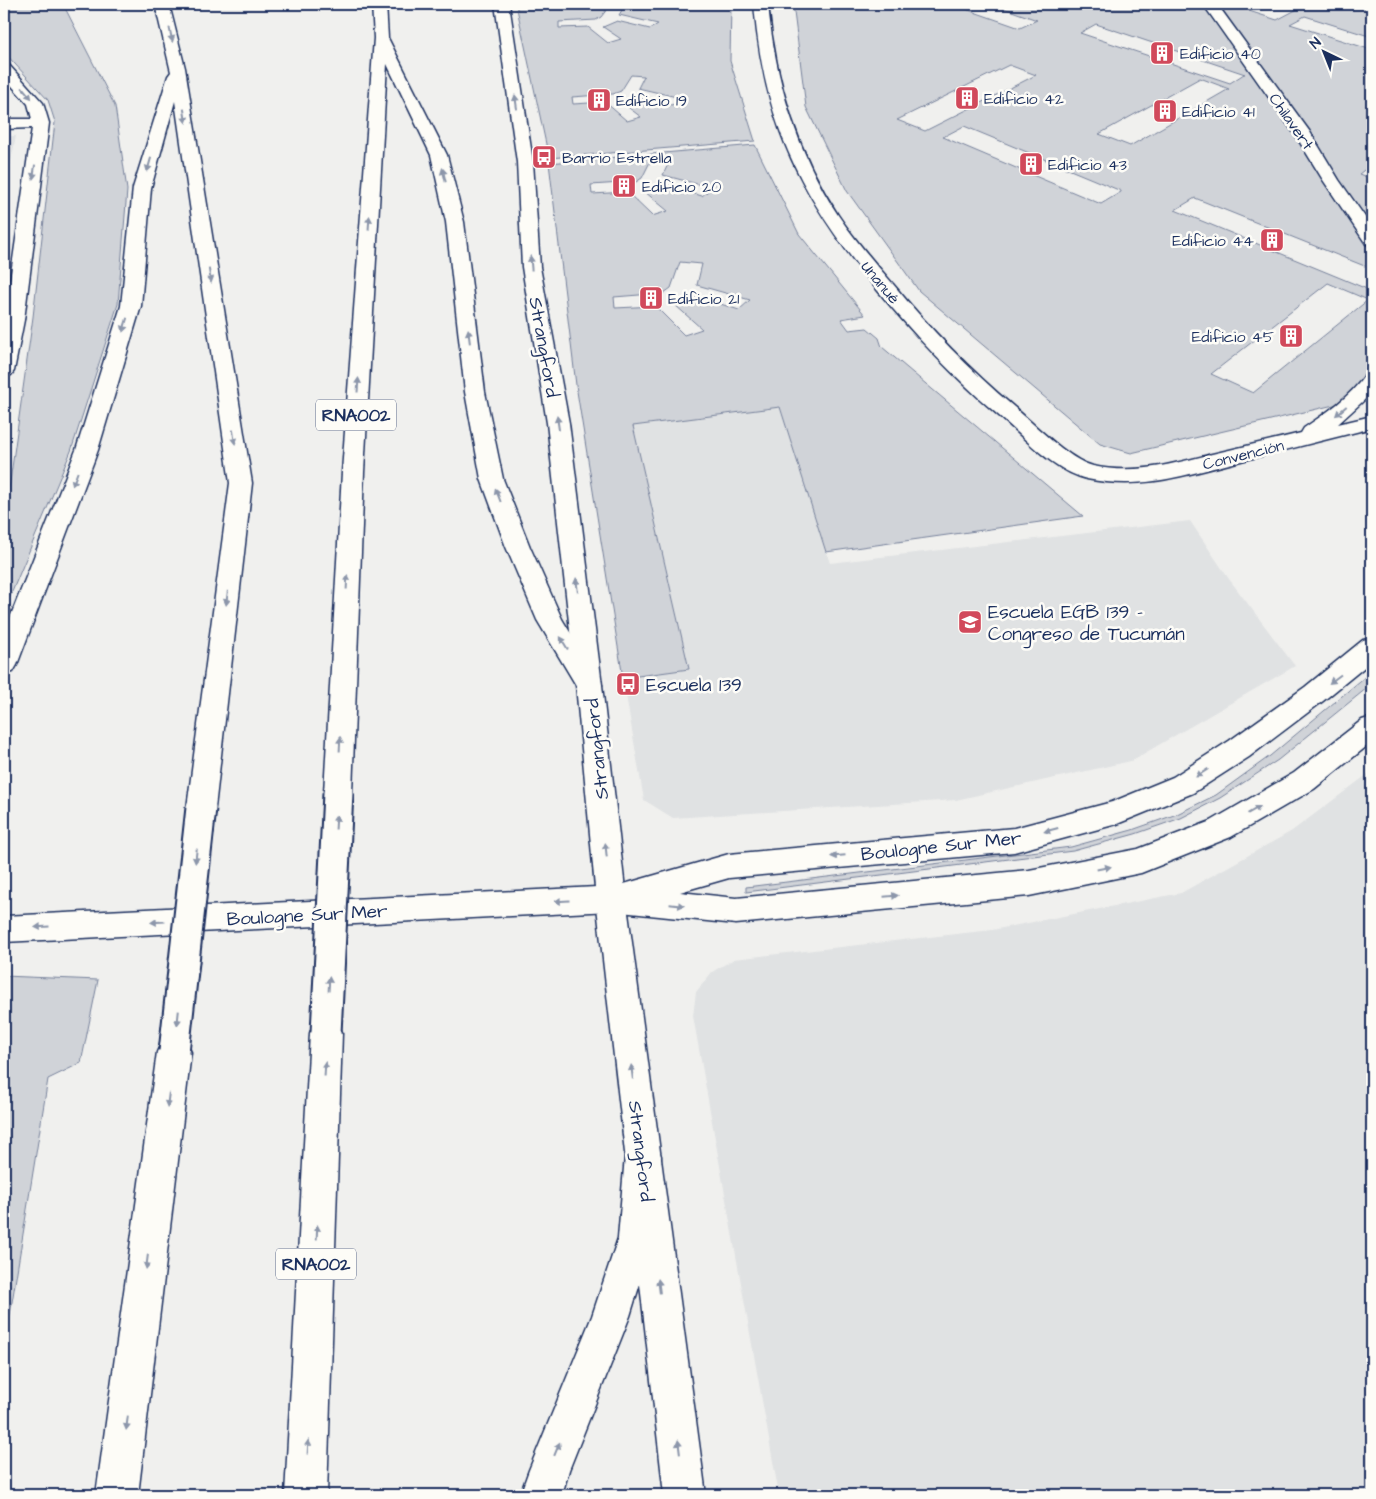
<svg xmlns="http://www.w3.org/2000/svg" width="1376" height="1499" font-family="'Architects Daughter',sans-serif">
  <rect width="100%" height="100%" fill="#f0f0ee"/>
  <filter id="ink" filterUnits="userSpaceOnUse"><feTurbulence type="fractalNoise" baseFrequency=".02" numOctaves="2"/><feDisplacementMap in="SourceGraphic" scale="10" xChannelSelector="R" yChannelSelector="G"/><feConvolveMatrix kernelMatrix="1 2 1 2 8 2 1 2 1" color-interpolation-filters="sRGB"/></filter>
  <g filter="url(#ink)">
    <!-- built -->
    <path fill="#e0e2e3" d="M4,136H16L4,196Z
      M780,407L830,563L1190,521L1229,579L1295,666L1131,761L956,800L673,818L644,800L623,678L689,669L632,426Z
      M1372,771V1495H779L693,1016L696,992L712,972L734,959L992,930L1181,893L1292,831Z"/>
    <!-- green -->
    <path fill="#d0d3d8" stroke="#76819b" fill-rule="evenodd" d="M4,4H63L115,106L127,190L118,304L71,451L4,611V525L33,317L55,122L48,100L4,52Z
      M516,4H731L730,61L755,141L549,158ZM611,4L625,5L619,15L658,24L650,29L617,21L603,27L621,39L608,43L588,27L559,28V22L596,20L601,17ZM631,75L644,76L638,88L681,98L672,105L636,96L621,102L641,117L627,121L605,102L573,104L572,97L613,94L621,91Z
      M793,4H951L1020,28L1037,20L992,4H1263L1249,11L1277,20L1307,4H1372V37L1305,16L1290,24L1372,50V164L1359,174L1372,179V269L1195,198L1175,210L1367,289L1372,286V396L1131,453L1100,444L919,291L847,191L806,107ZM1096,24L1245,74H1244L1230,83L1080,33ZM1009,65L1036,75L925,131L897,120ZM1200,78L1229,89L1130,146L1099,134ZM964,126L1121,191V192L1101,204L943,137ZM1328,283L1368,300L1253,393L1211,374Z
      M755,145L799,234L865,315L841,319L849,330L867,328L879,338L882,347L1083,516L826,552L780,407L633,426L689,669L623,678L576,385L549,163ZM652,158L670,160L663,175L712,188L702,196L662,184L645,192L668,211L652,216L627,192L592,194L591,185L636,182L642,178ZM680,262L702,264L697,285L750,300L739,310L693,295L675,305L702,329L684,335L655,306L615,308L614,297L664,293L671,288Z
      M1372,671V684L1278,760L1220,798L1181,818L1135,834L1073,851L746,892V887L1071,847L1132,830L1177,814L1216,795L1270,756Z
      M4,976L98,980L81,1063L48,1079L4,1352Z"/>
    <g fill="none" stroke-linecap="round" stroke-linejoin="round">
      <defs>
        <path id="minor" d="M495,4H509L533,162L540,267L569,423L602,685L626,898L706,1495H664L596,898L576,685L547,423L522,267L517,162Z
          M754,4H768C775,79 796,151 838,215C854,239 874,262 893,284C930,329 969,369 1014,407C1034,424 1069,460 1093,466C1134,475 1173,464 1212,454C1242,447 1272,440 1301,433L1304,428C1326,413 1350,397 1365,375L1372,373V393L1338,424L1372,416V428C1329,439 1285,450 1241,461C1188,474 1143,491 1087,479C1053,471 1023,436 997,414C953,376 915,336 878,291C802,198 764,126 754,4Z
          M1203,4H1217L1310,132L1339,180L1372,227V245L1366,244L1323,180L1296,136Z
          M4,64L9,65L43,103L49,123L24,320L14,371L11,375L4,377V322L32,128L4,129V119H32L28,104L4,77Z"/>
        <path id="major" d="M1372,638V661L1323,701L1249,757L1193,793L1117,824L1014,852L729,878L680,892L736,898L1029,870L1138,849L1211,821L1294,773L1362,720L1372,717V742L1314,789L1231,837L1141,873L1029,896L736,924L611,911L4,942V916L617,886L729,854L1014,828L1112,802L1173,777L1229,741L1305,687L1363,640Z"/>
        <path id="highway" d="M155,4H169L185,68L252,483L215,808L211,816L201,820L191,816L187,808L230,483L175,101L151,188L141,306L98,450L17,665L13,672L4,674V633L76,450L121,306L133,188L168,76L171,72Z
          M372,4H386L388,38L447,155L464,222L485,392L503,479L530,547L562,619L602,685L598,692L589,695L580,692L537,620L506,547L481,479L465,392L446,222L431,155L387,64L364,472L352,793L348,801L338,804L328,801L324,793L342,472L374,38Z
          M326,1018L338,1022L342,1033L327,1495H285L310,1033L314,1022Z
          M174,1036L186,1041L191,1052L138,1495H96L157,1052L162,1041Z
          M643,1139L655,1144L661,1156L654,1238L630,1316L569,1470L562,1495H520L529,1470L592,1316L618,1238L625,1156L631,1144Z"/>
      </defs>
      <!-- minor casing -->
      <use href="#minor" stroke="#1b2f5e" stroke-width="3"/>
      <!-- major casing -->
      <use href="#major" stroke="#1b2f5e" stroke-width="3"/>
      <!-- highway casing -->
      <use href="#highway" stroke="#1b2f5e" stroke-width="3"/>
      <!-- minor -->
      <use href="#minor" fill="#fdfcf7" fill-rule="evenodd"/>
      <!-- major -->
      <use href="#major" fill="#fdfcf7" fill-rule="evenodd"/>
      <!-- highway -->
      <use href="#highway" fill="#fdfcf7" fill-rule="evenodd"/>
      <defs>
        <path id="highway-bridge" d="M326,1033L338,793
          M174,1052L201,808"/>
      </defs>
      <!-- highway-bridge casing -->
      <use href="#highway-bridge" stroke="#1b2f5e" stroke-width="33" stroke-linecap="butt"/>
      <!-- highway-bridge -->
      <use href="#highway-bridge" stroke="#fdfcf7" stroke-width="29"/>
    </g>
    <!-- one-way arrows -->
    <defs><path id="oneway-solid" d="M-6-.8H1V-3.2L6.5 0L1 3.2V.8H-6Z" transform="scale(1.25)"/></defs>
    <g fill="#8c96aa">
      <use href="#oneway-solid" transform="translate(171 35) rotate(78)"/>
      <use href="#oneway-solid" transform="translate(27 93) rotate(50)"/>
      <use href="#oneway-solid" transform="translate(516 102) rotate(-98)"/>
      <use href="#oneway-solid" transform="translate(185 116) rotate(81)"/>
      <use href="#oneway-solid" transform="translate(149 165) rotate(106)"/>
      <use href="#oneway-solid" transform="translate(34 172) rotate(98)"/>
      <use href="#oneway-solid" transform="translate(444 175) rotate(-103)"/>
      <use href="#oneway-solid" transform="translate(369 223) rotate(-86)"/>
      <use href="#oneway-solid" transform="translate(531 263) rotate(-95)"/>
      <use href="#oneway-solid" transform="translate(210 276) rotate(81)"/>
      <use href="#oneway-solid" transform="translate(125 325) rotate(107)"/>
      <use href="#oneway-solid" transform="translate(469 336) rotate(-97)"/>
      <use href="#oneway-solid" transform="translate(358 385) rotate(-86)"/>
      <use href="#oneway-solid" transform="translate(1341 411) rotate(139)"/>
      <use href="#oneway-solid" transform="translate(558 423) rotate(-98)"/>
      <use href="#oneway-solid" transform="translate(234 437) rotate(81)"/>
      <use href="#oneway-solid" transform="translate(75 479) rotate(111)"/>
      <use href="#oneway-solid" transform="translate(498 495) rotate(-111)"/>
      <use href="#oneway-solid" transform="translate(347 582) rotate(-87)"/>
      <use href="#oneway-solid" transform="translate(577 585) rotate(-97)"/>
      <use href="#oneway-solid" transform="translate(227 598) rotate(97)"/>
      <use href="#oneway-solid" transform="translate(564 643) rotate(-121)"/>
      <use href="#oneway-solid" transform="translate(1335 679) rotate(143)"/>
      <use href="#oneway-solid" transform="translate(340 744) rotate(-87)"/>
      <use href="#oneway-solid" transform="translate(1202 773) rotate(147)"/>
      <use href="#oneway-solid" transform="translate(1254 810) rotate(-30)"/>
      <use href="#oneway-solid" transform="translate(336 822) rotate(-87)"/>
      <use href="#oneway-solid" transform="translate(1051 830) rotate(165)"/>
      <use href="#oneway-solid" transform="translate(606 850) rotate(-96)"/>
      <use href="#oneway-solid" transform="translate(196 856) rotate(96)"/>
      <use href="#oneway-solid" transform="translate(838 856) rotate(175)"/>
      <use href="#oneway-solid" transform="translate(1104 868) rotate(-11)"/>
      <use href="#oneway-solid" transform="translate(891 896) rotate(-5)"/>
      <use href="#oneway-solid" transform="translate(562 901) rotate(177)"/>
      <use href="#oneway-solid" transform="translate(677 905) rotate(6)"/>
      <use href="#oneway-solid" transform="translate(158 922) rotate(177)"/>
      <use href="#oneway-solid" transform="translate(42 927) rotate(177)"/>
      <use href="#oneway-solid" transform="translate(329 984) rotate(-87)"/>
      <use href="#oneway-solid" transform="translate(178 1018) rotate(96)"/>
      <use href="#oneway-solid" transform="translate(325 1069) rotate(-87)"/>
      <use href="#oneway-solid" transform="translate(632 1072) rotate(-97)"/>
      <use href="#oneway-solid" transform="translate(168 1100) rotate(97)"/>
      <use href="#oneway-solid" transform="translate(317 1232) rotate(-87)"/>
      <use href="#oneway-solid" transform="translate(147 1262) rotate(97)"/>
      <use href="#oneway-solid" transform="translate(659 1286) rotate(-97)"/>
      <use href="#oneway-solid" transform="translate(127 1423) rotate(97)"/>
      <use href="#oneway-solid" transform="translate(308 1447) rotate(-87)"/>
      <use href="#oneway-solid" transform="translate(679 1447) rotate(-97)"/>
      <use href="#oneway-solid" transform="translate(557 1449) rotate(-68)"/>
    </g>
  </g>
  <!-- icons -->
  <defs>
    <symbol id="building-square" viewBox="-11 -11 22 22"><rect x="-9" y="-9" width="18" height="18" rx="4" fill="#d1495b" stroke="#fdfcf7"/><path d="M-4-6H4V6H1V3H-1V6H-4ZM-2.5-4.3h1.7v1.8h-1.7ZM.8-4.3h1.7v1.8H.8ZM-2.5-1h1.7V.8h-1.7ZM.8-1h1.7V.8H.8Z" fill="#fff"/></symbol>
    <symbol id="bus-square" viewBox="-11 -11 22 22"><rect x="-9" y="-9" width="18" height="18" rx="4" fill="#d1495b" stroke="#fdfcf7"/><path d="M-5-6H5V4H4V6H2V4H-2V6H-4V4H-5ZM-3.5-4V0h7V-4ZM-3.5 1.2v1.5H-2V1.2ZM2 1.2v1.5H3.5V1.2Z" fill="#fff"/></symbol>
    <symbol id="school-square" viewBox="-11 -11 22 22"><rect x="-9" y="-9" width="18" height="18" rx="4" fill="#d1495b" stroke="#fdfcf7"/><path d="M0-5L7-2L0 1L-7-2ZM-4 1L0 2.5L4 1V4Q0 6-4 4Z" fill="#fff"/></symbol>
  </defs>
  <g fill-rule="evenodd">
    <use href="#building-square" x="1148" y="39" width="28" height="28"/>
    <use href="#building-square" x="953" y="84" width="28" height="28"/>
    <use href="#building-square" x="585" y="86" width="28" height="28"/>
    <use href="#building-square" x="1151" y="97" width="28" height="28"/>
    <use href="#bus-square" x="530" y="143" width="28" height="28"/>
    <use href="#building-square" x="1017" y="150" width="28" height="28"/>
    <use href="#building-square" x="610" y="172" width="28" height="28"/>
    <use href="#building-square" x="1258" y="226" width="28" height="28"/>
    <use href="#building-square" x="637" y="284" width="28" height="28"/>
    <use href="#building-square" x="1277" y="322" width="28" height="28"/>
    <use href="#school-square" x="956" y="608" width="28" height="28"/>
    <use href="#bus-square" x="614" y="670" width="28" height="28"/>
  </g>
  <g text-anchor="middle" stroke-width="5" stroke-linejoin="round" paint-order="stroke">
    <!-- far-poi labels -->
    <g font-size="16" fill="#1b2f5e" stroke="#fdfcf7" text-anchor="start">
      <text x="1180" y="59">Edificio 40</text>
      <text x="984" y="104">Edificio 42</text>
      <text x="616" y="106">Edificio 19</text>
      <text x="1182" y="117">Edificio 41</text>
      <text x="562" y="163">Barrio Estrella</text>
      <text x="1048" y="170">Edificio 43</text>
      <text x="642" y="192">Edificio 20</text>
      <text x="1254" y="246" text-anchor="end">Edificio 44</text>
      <text x="668" y="304">Edificio 21</text>
      <text x="1274" y="342" text-anchor="end">Edificio 45</text>
    </g>
    <!-- far-street labels -->
    <g font-size="16" fill="#1b2f5e" stroke="#fdfcf7">
      <text transform="translate(1292 121) rotate(55)" y="6">Chilavert</text>
      <text transform="translate(881 282) rotate(50)" y="6">Unanué</text>
      <text transform="translate(1243 454) rotate(-14)" y="6">Convención</text>
    </g>
    <!-- shield labels -->
    <g fill="#fdfcf7" stroke="#5f6c8c" stroke-width="1">
      <rect x="316" y="399.5" width="80" height="31" rx="4"/>
      <rect x="276" y="1248.5" width="80" height="31" rx="4"/>
    </g>
    <g font-size="18" font-weight="bold" fill="#1b2f5e">
      <text x="356" y="421">RNA002</text>
      <text x="316" y="1270">RNA002</text>
    </g>
    <!-- street labels -->
    <g font-size="19" fill="#1b2f5e" stroke="#fdfcf7">
      <text transform="translate(545 347) rotate(80)" y="7">Strangford</text>
      <text transform="translate(596 749) rotate(-96)" y="7">Strangford</text>
      <text transform="translate(941 845) rotate(-6)" y="7">Boulogne Sur Mer</text>
      <text transform="translate(307 914) rotate(-3)" y="7">Boulogne Sur Mer</text>
      <text transform="translate(642 1151) rotate(83)" y="7">Strangford</text>
    </g>
    <!-- poi labels -->
    <g font-size="19" fill="#1b2f5e" stroke="#fdfcf7" text-anchor="start">
      <text x="988" y="618">Escuela EGB 139 -<tspan x="988" dy="22">Congreso de Tucumán</tspan></text>
      <text x="646" y="691">Escuela 139</text>
    </g>
  </g>
  <!-- margin -->
  <rect width="1376" height="1499" fill="none" stroke="#fdfcf7" stroke-width="20"/>
  <rect x="10" y="10" width="1356" height="1479" fill="none" stroke="#1b2f5e" stroke-width="2" filter="url(#ink)"/>
  <!-- north arrow -->
  <g transform="translate(1324 52) rotate(317)" stroke="#fdfcf7" stroke-width="4" paint-order="stroke">
  <path d="M0-4L9 19L0 12L-9 19Z" fill="#1b2f5e"/>
  <text y="-8" font-size="14" font-weight="bold" text-anchor="middle" fill="#1b2f5e">N</text>
  </g>
</svg>
